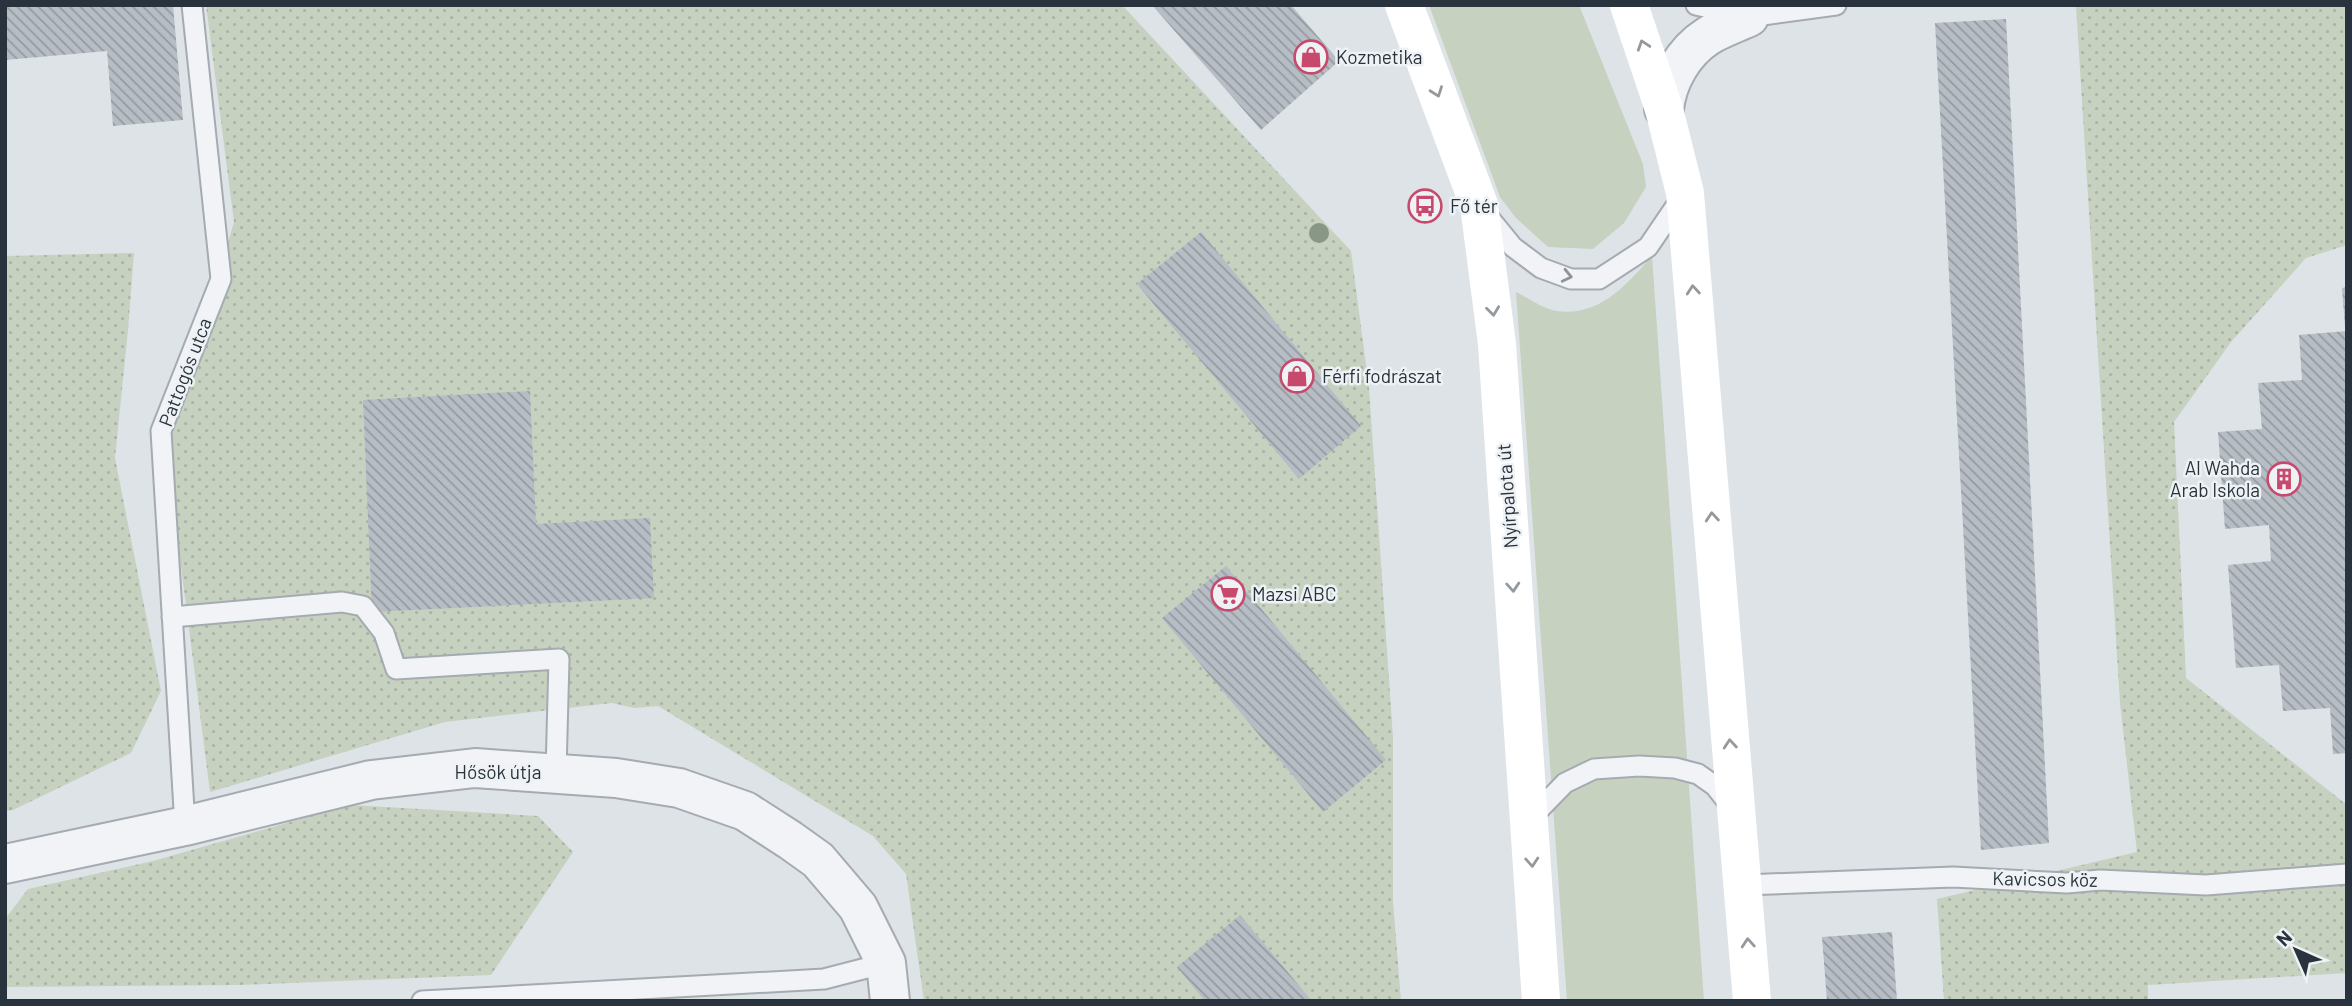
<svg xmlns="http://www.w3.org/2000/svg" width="2352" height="1006" font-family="Barlow,sans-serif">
  <defs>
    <pattern id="park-dots" width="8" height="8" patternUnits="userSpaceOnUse" patternTransform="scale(1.75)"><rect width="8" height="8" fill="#c6d1c0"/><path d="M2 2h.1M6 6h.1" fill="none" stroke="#aab4a6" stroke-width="1.8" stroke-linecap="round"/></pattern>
    <pattern id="building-back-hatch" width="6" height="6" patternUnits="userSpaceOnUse" patternTransform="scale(1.75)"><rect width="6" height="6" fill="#b6bdc4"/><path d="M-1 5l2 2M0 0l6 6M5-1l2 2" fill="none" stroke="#949aa0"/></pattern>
  </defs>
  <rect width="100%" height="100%" fill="#dee3e7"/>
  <!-- green -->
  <path fill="#c6d1c0" d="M1429,5H1579L1643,164L1646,187L1624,223L1593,249L1548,247L1516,218L1500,197Z
    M1652,256L1704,1001H1567L1516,292C1528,298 1543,309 1556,311C1600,317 1626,285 1652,256Z"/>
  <!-- park -->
  <path fill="url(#park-dots)" d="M206,5H1122L1351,251L1369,388L1393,738V901L1401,1001H924L906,874L873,836L658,706L634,708L612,703L445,722L210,792L162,419L200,338L234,222Z
    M2347,5V245L2306,258L2231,342L2174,422L2186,678L2347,805V973L2148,985V1001H1944L1937,899L2137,852L2120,703L2076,6Z
    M134,253L128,330L115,458L161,691L131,753L13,810L5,811V256Z
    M350,805L538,816L573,852L491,975L239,985L5,987V919L28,889L153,861Z"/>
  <!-- building -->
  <path fill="url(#building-back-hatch)" d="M5,5H173L183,120L113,126L107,51L5,60Z
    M1152,5H1291L1339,61L1261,130Z
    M2006,19L2049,843L1981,850L1935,23Z
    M1201,232L1361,426L1299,479L1137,284Z
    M2347,287V327H2345L2342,288Z
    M2347,331V753L2333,754L2330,708L2283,711L2279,665L2236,668L2228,565L2271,561L2269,525L2225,529L2218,432L2262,429L2258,383L2302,380L2299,335Z
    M530,391L536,524L650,518L654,598L372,612L363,400Z
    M1226,566L1386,760L1323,812L1162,618Z
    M1240,915L1312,1001H1205L1177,967Z
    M1892,932L1897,1001H1827L1822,937Z"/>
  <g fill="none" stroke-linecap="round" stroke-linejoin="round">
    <defs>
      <path id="service" d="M1696,5L1749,17L1836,5
        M1486,214L1513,247L1541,268L1571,279H1599L1648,247L1682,197
        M172,617L342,602L363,606L384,633L396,669L559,659L556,773
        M1530,819L1565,783L1594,769L1639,766L1675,768L1698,774L1715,786L1730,805
        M185,826L161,431L221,279L192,5
        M1744,885L1953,877L2067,883L2100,880L2206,885L2347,874
        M422,1001L824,979L886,963"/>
      <path id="minor" d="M1664,109C1667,81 1683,52 1708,36C1721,28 1736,23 1749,17
        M5,864L185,826L371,780L475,768L616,778L679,788L745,811L790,840L818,860L858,907L886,963L890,1001"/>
    </defs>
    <!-- service casing -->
    <use href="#service" stroke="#a4abb1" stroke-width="23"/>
    <!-- minor casing -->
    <use href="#minor" stroke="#a4abb1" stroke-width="42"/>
    <!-- service -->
    <use href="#service" stroke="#f1f3f6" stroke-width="19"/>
    <!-- minor -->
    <use href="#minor" stroke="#f1f3f6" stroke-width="38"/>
    <!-- secondary -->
    <path stroke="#fff" stroke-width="38" d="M1404,5L1479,205L1497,344L1541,1001
      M1629,5L1664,109L1685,193L1752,1001"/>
  </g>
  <!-- trees -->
  <circle fill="#889786" cx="1319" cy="233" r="10"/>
  <!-- one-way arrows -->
  <defs><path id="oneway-chevron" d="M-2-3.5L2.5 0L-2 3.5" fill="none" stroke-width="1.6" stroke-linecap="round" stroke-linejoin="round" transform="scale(1.75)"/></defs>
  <g stroke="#94999e">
    <use href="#oneway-chevron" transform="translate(1643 45) rotate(-108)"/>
    <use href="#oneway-chevron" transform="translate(1437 92) rotate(70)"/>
    <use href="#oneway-chevron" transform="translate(1693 290) rotate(-95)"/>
    <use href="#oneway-chevron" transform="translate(1493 311) rotate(83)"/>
    <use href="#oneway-chevron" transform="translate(1712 517) rotate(-95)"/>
    <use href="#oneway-chevron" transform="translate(1513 587) rotate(86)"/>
    <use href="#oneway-chevron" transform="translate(1730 744) rotate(-95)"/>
    <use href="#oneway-chevron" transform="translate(1532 862) rotate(86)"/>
    <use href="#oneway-chevron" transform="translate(1748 943) rotate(-94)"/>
  </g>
  <use stroke="#8c939a" href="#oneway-chevron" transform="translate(1567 276) rotate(13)"/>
  <!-- icons -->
  <defs>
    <symbol id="shop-ring" viewBox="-11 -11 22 22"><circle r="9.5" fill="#eef2f5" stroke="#c7496d" stroke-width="1.5"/><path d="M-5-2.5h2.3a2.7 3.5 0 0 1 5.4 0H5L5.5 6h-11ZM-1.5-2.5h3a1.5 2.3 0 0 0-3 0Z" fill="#c7496d"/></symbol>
    <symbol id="bus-ring" viewBox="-11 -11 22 22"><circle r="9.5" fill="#eef2f5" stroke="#c7496d" stroke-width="1.5"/><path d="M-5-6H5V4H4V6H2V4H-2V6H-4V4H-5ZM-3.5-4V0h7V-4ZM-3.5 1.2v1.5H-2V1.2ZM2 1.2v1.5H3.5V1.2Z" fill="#c7496d"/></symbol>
    <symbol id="building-ring" viewBox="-11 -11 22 22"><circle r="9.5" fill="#eef2f5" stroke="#c7496d" stroke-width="1.5"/><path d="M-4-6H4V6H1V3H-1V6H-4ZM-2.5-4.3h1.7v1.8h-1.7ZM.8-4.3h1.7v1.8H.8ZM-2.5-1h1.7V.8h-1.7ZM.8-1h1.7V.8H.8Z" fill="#c7496d"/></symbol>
    <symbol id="supermarket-ring" viewBox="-11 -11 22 22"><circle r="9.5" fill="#eef2f5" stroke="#c7496d" stroke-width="1.5"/><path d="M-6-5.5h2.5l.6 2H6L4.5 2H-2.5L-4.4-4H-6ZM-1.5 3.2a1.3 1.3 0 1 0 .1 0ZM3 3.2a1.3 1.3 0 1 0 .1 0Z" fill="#c7496d"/></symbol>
  </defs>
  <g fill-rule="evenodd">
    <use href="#shop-ring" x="1292" y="38" width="38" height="38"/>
    <use href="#bus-ring" x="1406" y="187" width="38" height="38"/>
    <use href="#shop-ring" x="1278" y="357" width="38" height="38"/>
    <use href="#building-ring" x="2265" y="460" width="38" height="38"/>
    <use href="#supermarket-ring" x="1209" y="575" width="38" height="38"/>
  </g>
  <g text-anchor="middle" stroke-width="5" stroke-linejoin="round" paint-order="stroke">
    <!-- poi labels -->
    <g font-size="19" fill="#28333d" stroke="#eef2f5" text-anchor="start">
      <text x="1336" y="64">Kozmetika</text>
      <text x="1450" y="213">Fő tér</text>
      <text x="1322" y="383">Férfi fodrászat</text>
      <text x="2260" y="475" text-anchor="end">Al Wahda<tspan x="2260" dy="22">Arab Iskola</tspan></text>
      <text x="1252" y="601">Mazsi ABC</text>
    </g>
    <!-- street labels -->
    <g font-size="19" fill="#28333d" stroke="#eef2f5">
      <text transform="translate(185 372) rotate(-69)" y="7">Pattogós utca</text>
      <text transform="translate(1507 496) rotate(-94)" y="7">Nyírpalota út</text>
      <text x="498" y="779">Hősök útja</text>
      <text transform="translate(2045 879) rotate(1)" y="7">Kavicsos köz</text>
    </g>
  </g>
  <!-- border -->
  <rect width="2352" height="1006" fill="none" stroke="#28333d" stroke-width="14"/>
  <!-- north arrow -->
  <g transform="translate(2296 950) rotate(315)" stroke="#eef2f5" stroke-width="5" paint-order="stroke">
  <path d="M0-5L12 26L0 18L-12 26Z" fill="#28333d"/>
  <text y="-10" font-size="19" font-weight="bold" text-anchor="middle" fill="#28333d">N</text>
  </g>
</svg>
